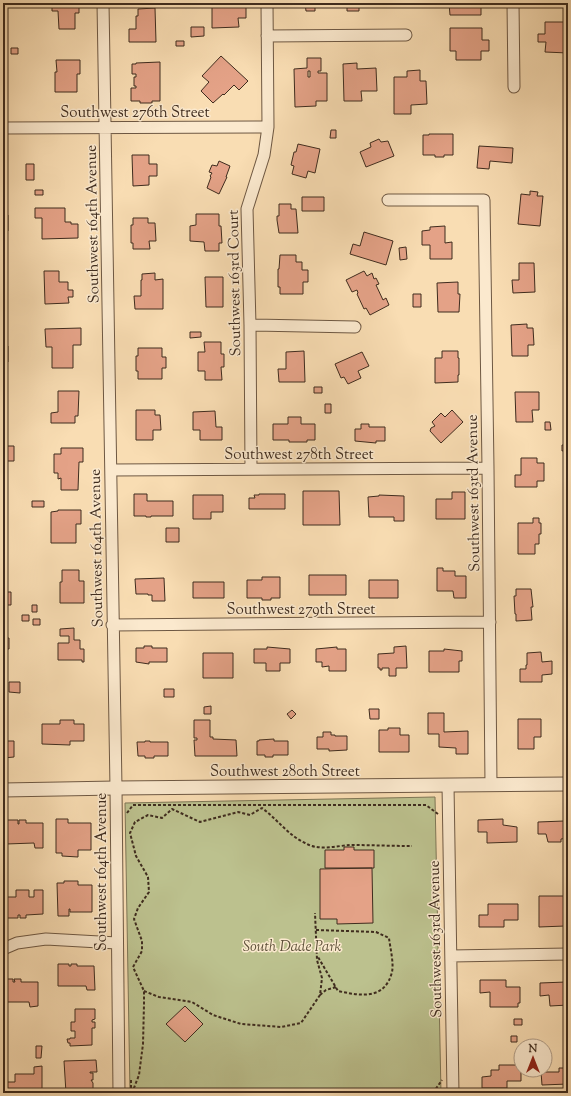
<svg xmlns="http://www.w3.org/2000/svg" width="571" height="1096" font-family="'Sorts Mill Goudy',serif">
  <rect width="100%" height="100%" fill="#f9ddb3"/>
  <filter id="stains"><feTurbulence type="fractalNoise" baseFrequency=".005" numOctaves="4"/><feColorMatrix values="0 0 0 0 .2 0 0 0 0 .09 0 0 0 0 .02 0 0 0 .5 -.17"/></filter>
  <radialGradient id="worn" r=".72"><stop offset=".6" stop-color="#630" stop-opacity="0"/><stop offset="1" stop-color="#630" stop-opacity=".3"/></radialGradient>
  <!-- green -->
  <path fill="#bcc18e" stroke="#7e7656" d="M435,797L441,1093H130L125,803Z"/>
  <!-- building -->
  <path fill="#e4a287" stroke="#3f2c1e" fill-rule="evenodd" d="M52,3H79V13H75V29H59L58,11H52Z
    M212,3H239L236,4V7L246,6V18H238L239,27L212,28Z
    M289,3H302V5H289Z
    M305,3H315V11H306Z
    M347,3H359V11H347Z
    M449,3H481V15H450Z
    M544,3H568V7H544Z
    M155,8L156,42H129V29H136V16H138V9Z
    M545,22H568V53L545,52L546,42H538V34H545Z
    M191,27H204V36L191,37Z
    M450,28H482V40H489V51H481V60H456V51H450Z
    M176,41H184V46H176Z
    M11,48H18V54H11Z
    M221,56L248,81L239,90L234,85L224,95L223,94L213,103L201,91L209,82L202,76Z
    M307,58H321V71H318V73H327V101H316V106L295,107L294,69L307,68ZM308,71H310V77H308Z
    M56,60H80V74H77V92H55V72H57Z
    M160,62V101H152V103H140V101H131V88H136V86H134V77H136V74H132V64H136V63Z
    M357,63V69L376,68L377,91H361L362,101H344L343,64Z
    M420,70V81H426L427,104L411,105V114H394V77H407V71Z
    M331,130H336V138H330Z
    M429,134H453V155H444V157H435V155H423V135H429Z
    M379,139L381,142L388,141L394,156L366,167L360,152L371,147L370,143Z
    M298,144L320,149L315,173L308,171L306,178L292,174L294,166L291,165L294,152H296Z
    M479,146L513,148L512,163L490,161L489,169L477,168Z
    M132,155H149V164H157V176H149V185L133,186Z
    M219,161L230,166L226,177H227L219,194L207,188L211,177L210,176L212,173L209,172L212,165L217,166Z
    M26,164H34V180H26Z
    M35,190H43V195H35Z
    M530,191L538,192L537,196H543L540,226L518,224L521,194L530,195Z
    M302,197H324V211H302Z
    M279,204H291V209H296L298,233H279L277,220V216H279Z
    M35,208H65V222H71V224H78V238L42,239V218H35Z
    M196,214H219V226H221L222,243H219V251H205L204,242L190,241V226L196,225Z
    M3,215H8V231H3Z
    M133,218H148V223H155L156,241H149L150,249H133V243H131V225H133Z
    M445,226V243L452,242V259H430V245H422V231L430,230V227Z
    M364,232L393,241L386,265L350,254L353,244L360,246Z
    M406,247L407,259L400,260L399,248Z
    M280,255H296V262H302V270H308V282H303V294H280V287H278V269H279Z
    M519,263H534L535,292L513,293L512,280H519Z
    M44,271H59V282H68V290H73V297H68L69,303L45,304Z
    M364,271L367,276L372,273L374,279L376,278L379,284L376,285L383,300L386,298L389,305L370,315L366,308L364,309L357,294L358,293L357,290L352,292L346,280Z
    M155,273V280L163,279V309H135L134,296H141V280H142V274Z
    M205,277H223V307H206Z
    M458,282V294H460L459,312H438L437,283Z
    M413,294H421V307H413Z
    M527,324V328H533L534,345H528V356H512L511,325Z
    M81,328V345H73V368H52V347H46L45,329Z
    M190,332H201V337L190,338Z
    M204,342H221V354H224V367H221L222,380H205V371H198V352H205Z
    M3,346H8V362H3Z
    M138,348H162V357H166V368H162V379H138V371H136V356H138Z
    M304,351L305,382H279L278,369H286V352Z
    M442,351H458V358H459V375H458V382L435,383V358H442Z
    M362,352L369,366L358,371L361,378L348,384L344,377L341,378L335,364Z
    M314,387H322V393H314Z
    M58,391H79L78,416H75V423H51V413L58,412Z
    M515,392H539V410H532L533,422H516Z
    M325,404H331V413H325Z
    M136,410H155V415H160L161,430H153V440H136Z
    M452,410L463,422L441,443L430,431L431,428L435,426L432,422L441,413L445,417Z
    M215,411L216,427H222V440H200V430H193V412Z
    M288,417H301V424H315V440H307V442H289V440H273V424H288Z
    M545,422H550L551,430H545Z
    M361,424H369V427H385V441H376V443L355,441V429H361Z
    M562,445H568V450L562,451Z
    M3,446H14V461H4L5,491H3Z
    M61,448H83V462H79L78,490H61V478L58,479V473H54V454H61Z
    M521,458H537V463H544V481H537V487H515V475H521Z
    M303,491H339L340,525H303Z
    M452,492H465V519H436V499H452Z
    M134,494H147V501H173V516H151V517H146V516H134Z
    M259,494H285V509H249V498H255L254,495H259Z
    M193,495H223V512H211V519H193Z
    M379,495L404,496V521H394V517H369L368,497L379,496Z
    M32,501H44V507H32Z
    M58,510H81V524H76V543H51V512L58,511Z
    M533,518H539V523H541V534H539V544H535V554H518V523H533Z
    M166,528H179V542H166Z
    M3,567H5L6,592H11V605H3Z
    M437,568H443V571H455V576H466V598H454L453,591H437Z
    M62,570H79V581H84V603H60V582H62Z
    M309,575H346V595H309Z
    M262,577H280V598H271V600H262V598H247V580H262Z
    M164,578L165,601H152V595H148V594H136L135,579Z
    M369,580H398V598H369Z
    M193,582H224V598H193Z
    M516,589H531L533,607H531L532,620L516,621V614H515L514,596H516Z
    M32,605H37V612H32Z
    M22,615H29V621H22Z
    M33,619H40V625H33Z
    M74,628V640H80V649H84V662H82V660H58V643H69V636H60V629Z
    M3,630V638H9V649H3V663Z
    M144,646H152V648H167V662H149V664L136,662V648H144Z
    M406,646L407,668H396V676H389V668H382V670H380V668H378V654L394,653V647Z
    M267,647L290,649V663H280V671H266V663H254V649H267Z
    M337,647V649H346V671H329V666L322,667V662H316V649Z
    M444,649L462,651V661H459V672H429V651H444Z
    M541,652L542,662L552,661V674L542,675V682H520V669H526V665H527V653Z
    M203,653H233V678H203Z
    M9,682H20V693L9,692Z
    M164,689H174V697H164Z
    M211,706V714H204V707Z
    M369,709H379V719H370Z
    M292,710L296,714L291,719L287,714Z
    M428,713H444V732L468,731V754H456V748L439,747V734H428Z
    M518,719H541V737H534V749H518Z
    M60,720H74V724H84V741H70V745L42,744V724H60Z
    M194,720H210V737H213V739L236,740L237,756H195L194,740H197V738H194Z
    M388,728H400V735H409V752H379V730H388Z
    M323,732H331V735H335V736H347V750L329,751V749H317V737H323Z
    M274,739V741H288V755H273V757H265V755H257V741H259V740Z
    M3,741H14V757L3,758Z
    M145,741H150V742H168V756H154V758H145V756H138L137,742H145Z
    M568,818V838L561,839V842H548L546,834H538V822L564,821V819Z
    M56,819H68V823H91V850H78V857L62,856V853H56Z
    M503,819V825L517,827V842L487,843V832H478V820Z
    M6,820H18V824H19V820H26V823H43V848H35L34,843L6,844Z
    M344,847H354V850H374V868H325V850H344Z
    M372,868L373,923L337,924V919H320V869Z
    M64,881H78V885H92V912H70V909H69V916H58L57,883H64Z
    M16,890H29V897H34V890H43V914L26,915V918H20V915H18V918H7L6,897H16Z
    M539,896H568V921H565V926L539,927Z
    M488,904H518V920H504V927H479V915H488Z
    M58,964H69V966H71V964H77V966H94L95,990H87L86,986H58Z
    M3,979H13V982H15L14,979H21V982H38V1006L30,1007L29,1002H3Z
    M480,980H506V987H520V1003H518V1007H490V992L480,993Z
    M566,980H568V1005L550,1006L549,995L540,996V983L566,982Z
    M185,1006L203,1024L185,1042L166,1024Z
    M75,1009H95V1019L92,1020V1022H95V1028H92V1045L70,1046V1043H68L67,1039H70V1038H75V1031H71V1022H75Z
    M514,1019H522V1025H514Z
    M511,1036H517V1042H511Z
    M36,1046H42L41,1058H36Z
    M96,1060L97,1072H90V1073H93V1080H91L93,1083V1093H66L64,1061Z
    M499,1065H521V1081H507V1088H482V1077L491,1076V1070H499Z
    M42,1066V1091L6,1093V1082H15V1074H34V1067Z
    M559,1068H568V1088V1084L542,1085L541,1072H559Z"/>
  <g fill="none" stroke-linecap="round" stroke-linejoin="round">
    <defs>
      <path id="minor" d="M103,3L116,788L119,1093
        M513,3L514,87
        M267,36L406,35
        M3,128L268,127
        M388,200H484L488,468L491,785
        M250,325L355,327
        M251,469L250,325L247,209L264,155L268,127L267,3
        M111,470L488,468
        M112,625L490,622
        M448,785L453,1093
        M3,949L17,943L46,939L117,943
        M451,956L568,954"/>
      <path id="tertiary" d="M3,790L116,788L568,784"/>
    </defs>
    <!-- minor casing -->
    <use href="#minor" stroke="#6e5843" stroke-width="13"/>
    <!-- tertiary casing -->
    <use href="#tertiary" stroke="#6e5843" stroke-width="15"/>
    <!-- path -->
    <path stroke="#3f2c1e" stroke-width="2" stroke-dasharray="3 2" stroke-linecap="butt" d="M127,813L133,805H426L438,814
      M316,930L376,932L389,938C390,947 394,963 392,972C385,1000 361,996 338,991L318,957
      M144,991L159,997L192,1002L213,1015L241,1024L281,1027L301,1023L320,995L322,978L317,960L315,913
      M320,995L326,990L336,987
      M131,1080V1093
      M132,1093L139,1075L143,1044L144,1004V991L133,967L142,951V941L134,919L138,908L149,892L148,877L136,856L130,833L135,822L148,815L162,818L172,809L200,822L238,812L250,815L262,808C277,819 288,835 305,843C318,851 336,846 350,845C371,845 392,846 412,846
      M433,1093L442,1080"/>
    <!-- minor -->
    <use href="#minor" stroke="#fbe9ce" stroke-width="11"/>
    <!-- tertiary -->
    <use href="#tertiary" stroke="#fbe9ce" stroke-width="13"/>
  </g>
  <g text-anchor="middle" stroke-width="3" stroke-linejoin="round" paint-order="stroke">
    <!-- street labels -->
    <g font-size="15" fill="#3f2c1e" stroke="#fbe9ce">
      <text x="135" y="117">Southwest 276th Street</text>
      <text transform="translate(92 224) rotate(-91)" y="5">Southwest 164th Avenue</text>
      <text transform="translate(234 283) rotate(-91)" y="5">Southwest 163rd Court</text>
      <text x="299" y="459">Southwest 278th Street</text>
      <text transform="translate(473 493) rotate(-91)" y="5">Southwest 163rd Avenue</text>
      <text transform="translate(96 548) rotate(-91)" y="5">Southwest 164th Avenue</text>
      <text x="301" y="614">Southwest 279th Street</text>
      <text x="285" y="776">Southwest 280th Street</text>
      <text transform="translate(101 872) rotate(-90)" y="5">Southwest 164th Avenue</text>
      <text transform="translate(435 939) rotate(-91)" y="5">Southwest 163rd Avenue</text>
    </g>
    <!-- park labels -->
    <g font-size="15" font-style="italic" fill="#5e513a" stroke="#fbe9ce">
      <text x="292" y="951">South Dade Park</text>
    </g>
  </g>
  <!-- margin -->
  <rect width="571" height="1096" fill="none" stroke="#f9ddb3" stroke-width="16"/>
  <rect x="4" y="4" width="563" height="1088" fill="none" stroke="#3f2c1e" stroke-width="2"/>
  <rect x="8" y="8" width="555" height="1080" fill="none" stroke="#3f2c1e"/>
  <!-- north arrow -->
  <g transform="translate(533 1058)"><circle r="19" fill="#fbe9ce" stroke="#b09d88"/>
  <path d="M0-3L7 15L0 10L-7 15Z" fill="#8f2418"/>
  <text y="-6" font-size="11" font-weight="bold" text-anchor="middle" fill="#3f2c1e">N</text>
  </g>
  <rect width="100%" height="100%" filter="url(#stains)"/>
  <rect width="100%" height="100%" fill="url(#worn)"/>
</svg>
